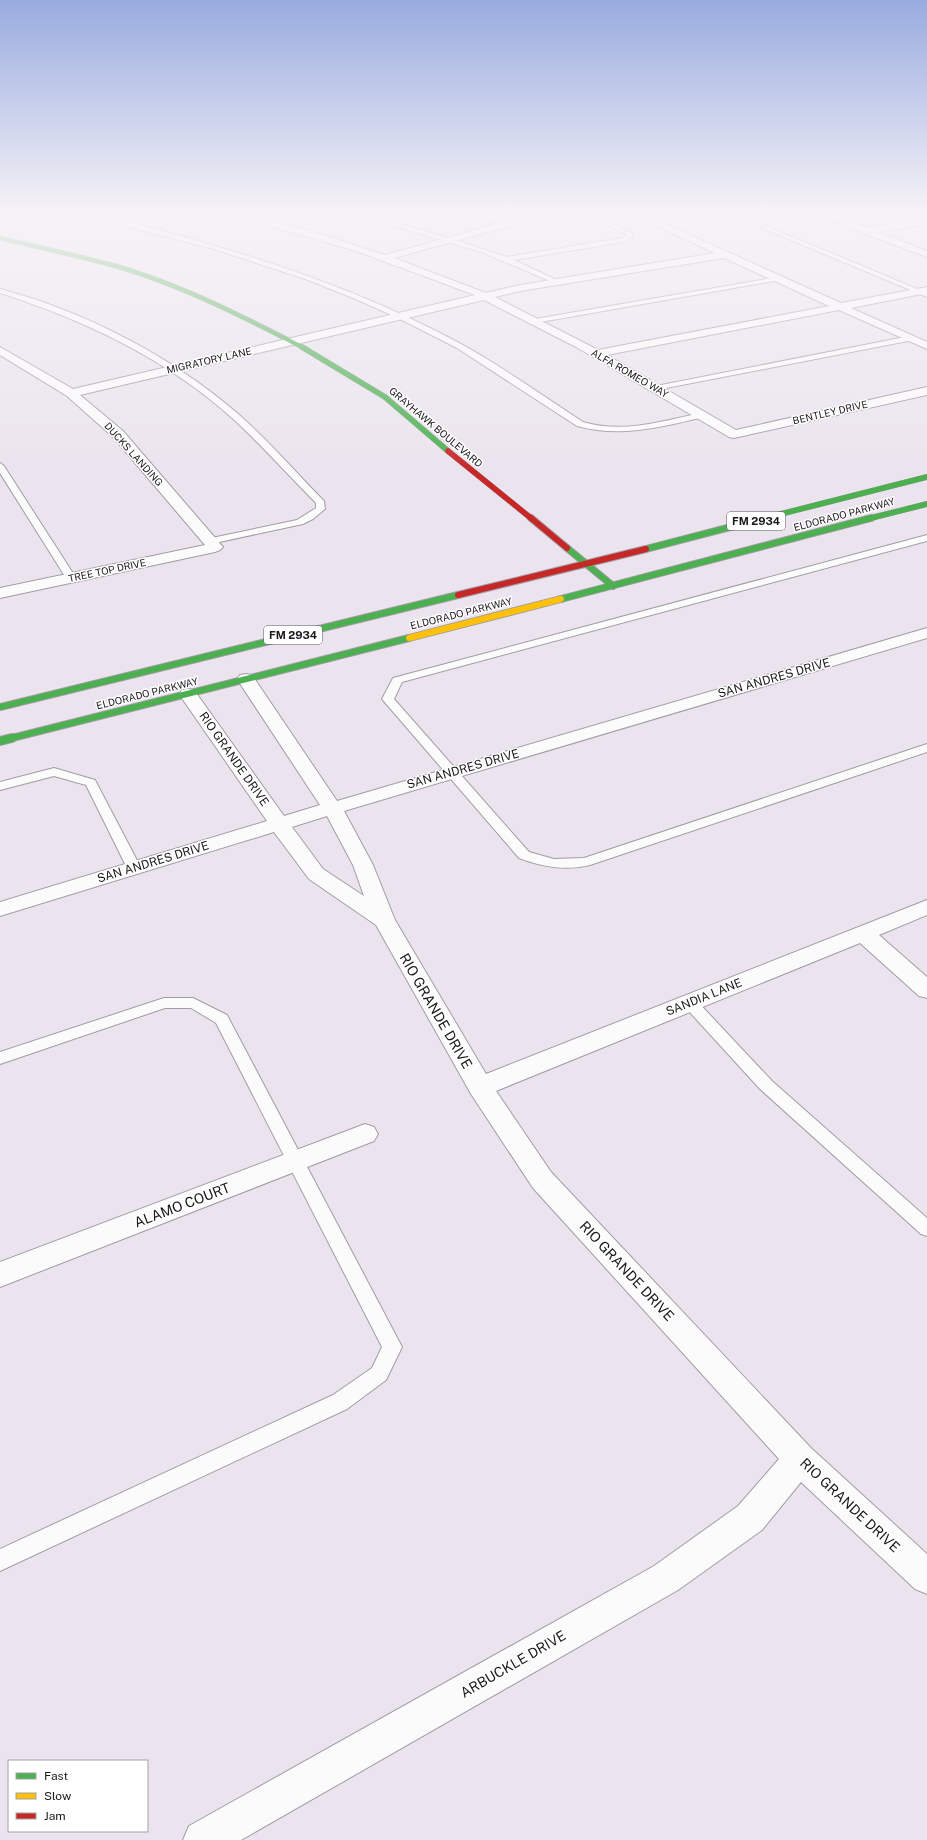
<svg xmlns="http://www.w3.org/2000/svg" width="927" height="1840" font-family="'Public Sans',sans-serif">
  <rect width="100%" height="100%" fill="#ebe4ee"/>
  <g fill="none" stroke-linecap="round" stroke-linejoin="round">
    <defs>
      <path id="lane" d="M76,213C109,213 159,230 191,239C284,265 376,298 461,344C503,367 543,396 583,422C623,434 662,421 701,413L705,415L704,417C661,427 621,438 577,426L457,348L396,317L353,298L308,280L217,250Z
        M351,213H362L459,241L507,257L622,238L627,235L583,213H591L631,233L633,236L624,242L514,260L559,281L560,282L557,284L481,252Z
        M726,213H735L927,293V297Z
        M921,213H927V217Z
        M778,277L780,278V280L535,323L532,321L535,319Z
        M0,289C84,311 171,356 237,413C267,439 296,473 324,501L325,509L313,519L303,524L210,544L207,543L205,541L207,539L297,520L316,508V503C288,475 261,444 231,417C165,358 84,320 0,293Z
        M910,336L914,338L913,340L656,390L652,388L656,386Z
        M0,463L4,466L76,578L75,580H67L66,578L0,473Z
        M927,535V541L402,682L394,699L529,852L554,859L584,858L927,744V752L590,865C566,871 542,867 519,858L382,699L393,678Z
        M54,768L95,780L141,868L139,871H129L127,868L86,785L54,776L0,790V782Z
        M164,998H193L227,1015L402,1347L386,1380L347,1409L0,1571V1549L333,1395L372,1368L382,1347L216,1023L191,1008H165L0,1064V1052Z
        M690,998L695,999L772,1081L927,1218V1236L921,1234L760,1089L685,1007L683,1003L685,999Z"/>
      <path id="street" d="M0,213H6L0,217Z
        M226,213H243L259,217L311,231L385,255L500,223L468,213H484L514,221L516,223L514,225L394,258L486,293L520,285L715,253L629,213H641L841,303L927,287V293L851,308L927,342V349L839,310L607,355L736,430L927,387V395L734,438L729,437L576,347L484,300L80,395L123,431L223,547L220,550L215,552L0,598V588L205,545L113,437L67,396L0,355V347L73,389L475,295L356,251ZM724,258L829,306L598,350L495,297L520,291Z
        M817,213H830L868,228L927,218V224L878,232L927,251V257L863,233Z
        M927,628V638L344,811L373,865L395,920L486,1074L927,900V915L879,935L927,977V998L919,996L860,943L496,1091L551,1172L811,1448L927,1554V1594L915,1589L801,1482L762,1530L678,1590L241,1840H183L189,1826L654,1566L738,1506L779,1459L533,1188L471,1094L376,925L309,879L274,832L0,916V902L267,821L179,694L182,690L188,689L194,690L284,816L320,805L237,679L240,675L246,674L252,675L337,801ZM327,816L353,865L364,896L323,869L292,827Z
        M365,1124L374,1127L378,1134L374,1141L0,1287V1262Z"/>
      <path id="fast-far3" d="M0,238C37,247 75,255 112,265C177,283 244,317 304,348"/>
      <path id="fast-far2" d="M302,347L385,397L448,451
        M761,519L927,477
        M867,519L927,504"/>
      <path id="fast-far1" d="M567,548L613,586
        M646,549L765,518
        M561,599L871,518
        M0,707L458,595
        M8,739L409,638"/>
      <path id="fast" d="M0,741L12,738"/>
      <path id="slow" d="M409,638L561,599"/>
      <path id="jam-far1" d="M448,451L532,519"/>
      <path id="jam" d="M531,518L567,548
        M458,595L646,549"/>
    </defs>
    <!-- lane casing -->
    <use href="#lane" stroke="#a19ca3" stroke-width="2"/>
    <!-- street casing -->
    <use href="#street" stroke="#a19ca3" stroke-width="2"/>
    <!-- fast-far3 casing -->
    <use href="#fast-far3" stroke="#a19ca3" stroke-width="5"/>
    <!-- fast-far2 casing -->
    <use href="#fast-far2" stroke="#a19ca3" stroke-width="6"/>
    <!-- fast-far1 casing -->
    <use href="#fast-far1" stroke="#a19ca3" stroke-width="8"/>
    <!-- fast casing -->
    <use href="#fast" stroke="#a19ca3" stroke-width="10"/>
    <!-- slow casing -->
    <use href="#slow" stroke="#a19ca3" stroke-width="8"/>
    <!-- jam-far1 casing -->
    <use href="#jam-far1" stroke="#a19ca3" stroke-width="6"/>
    <!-- jam casing -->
    <use href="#jam" stroke="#a19ca3" stroke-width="8"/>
    <!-- lane -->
    <use href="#lane" fill="#fcfbfc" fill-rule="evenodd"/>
    <!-- street -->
    <use href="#street" fill="#fcfbfc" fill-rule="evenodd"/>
    <!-- fast-far3 -->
    <use href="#fast-far3" stroke="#4caf50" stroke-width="4"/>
    <!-- fast-far2 -->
    <use href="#fast-far2" stroke="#4caf50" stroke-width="5.5"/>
    <!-- fast-far1 -->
    <use href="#fast-far1" stroke="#4caf50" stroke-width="6"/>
    <!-- fast -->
    <use href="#fast" stroke="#4caf50" stroke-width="8"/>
    <!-- slow -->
    <use href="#slow" stroke="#ffc107" stroke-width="6"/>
    <!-- jam-far1 -->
    <use href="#jam-far1" stroke="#c62828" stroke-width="5.5"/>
    <!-- jam -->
    <use href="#jam" stroke="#c62828" stroke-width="6"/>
  </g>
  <!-- sky -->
  <linearGradient id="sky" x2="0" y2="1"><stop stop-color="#99abdf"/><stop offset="0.45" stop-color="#f6f3f7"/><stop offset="1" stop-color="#f6f3f7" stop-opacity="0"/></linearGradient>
  <rect width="927" height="471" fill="url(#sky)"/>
  <g text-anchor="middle" stroke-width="3" stroke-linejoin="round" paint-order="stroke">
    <!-- far-street labels -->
    <g font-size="10" fill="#1b171c" stroke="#fff">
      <text transform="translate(209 360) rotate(-13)" y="4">MIGRATORY LANE</text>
      <text transform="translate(630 373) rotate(30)" y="4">ALFA ROMEO WAY</text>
      <text transform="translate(830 412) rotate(-13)" y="4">BENTLEY DRIVE</text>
      <text transform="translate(436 427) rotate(40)" y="4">GRAYHAWK BOULEVARD</text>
      <text transform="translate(134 454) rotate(48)" y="4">DUCKS LANDING</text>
      <text transform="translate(844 514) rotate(-15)" y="4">ELDORADO PARKWAY</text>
      <text transform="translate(107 570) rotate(-12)" y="4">TREE TOP DRIVE</text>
      <text transform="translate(461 613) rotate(-14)" y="4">ELDORADO PARKWAY</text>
      <text transform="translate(147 693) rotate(-14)" y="4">ELDORADO PARKWAY</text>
    </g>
    <!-- shield labels -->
    <g fill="#fff" stroke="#5f5d60" stroke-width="1">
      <rect x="727" y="512" width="58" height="18" rx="3"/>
      <rect x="264" y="626" width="58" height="18" rx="3"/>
    </g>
    <g font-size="11" font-weight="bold" fill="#1b171c">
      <text x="756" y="525">FM 2934</text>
      <text x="293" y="639">FM 2934</text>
    </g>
    <!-- street labels -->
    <g font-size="12" fill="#1b171c" stroke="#fff">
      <text transform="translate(774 678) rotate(-16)" y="4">SAN ANDRES DRIVE</text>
      <text transform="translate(234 759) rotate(55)" y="4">RIO GRANDE DRIVE</text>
      <text transform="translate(463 769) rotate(-16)" y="4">SAN ANDRES DRIVE</text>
      <text transform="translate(153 862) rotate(-17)" y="4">SAN ANDRES DRIVE</text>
      <text transform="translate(704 997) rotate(-22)" y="4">SANDIA LANE</text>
    </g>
    <!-- near-street labels -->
    <g font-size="14" fill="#1b171c" stroke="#fff">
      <text transform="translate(436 1011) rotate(60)" y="5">RIO GRANDE DRIVE</text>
      <text transform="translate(182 1205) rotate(-21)" y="5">ALAMO COURT</text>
      <text transform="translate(627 1271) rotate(47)" y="5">RIO GRANDE DRIVE</text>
      <text transform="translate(850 1505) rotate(43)" y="5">RIO GRANDE DRIVE</text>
      <text transform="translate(513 1664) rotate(-30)" y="5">ARBUCKLE DRIVE</text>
    </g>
  </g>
  <!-- legend -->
  <rect x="8" y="1760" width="140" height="72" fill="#ffffff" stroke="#a4a2a4"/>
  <rect x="16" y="1773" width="20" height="6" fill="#4caf50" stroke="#a4a2a4"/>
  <text x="44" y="1780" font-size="12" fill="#1b171c">Fast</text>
  <rect x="16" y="1793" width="20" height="6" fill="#ffc107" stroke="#a4a2a4"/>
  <text x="44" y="1800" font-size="12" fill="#1b171c">Slow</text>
  <rect x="16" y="1813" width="20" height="6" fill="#c62828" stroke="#a4a2a4"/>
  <text x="44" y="1820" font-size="12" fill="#1b171c">Jam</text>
</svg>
